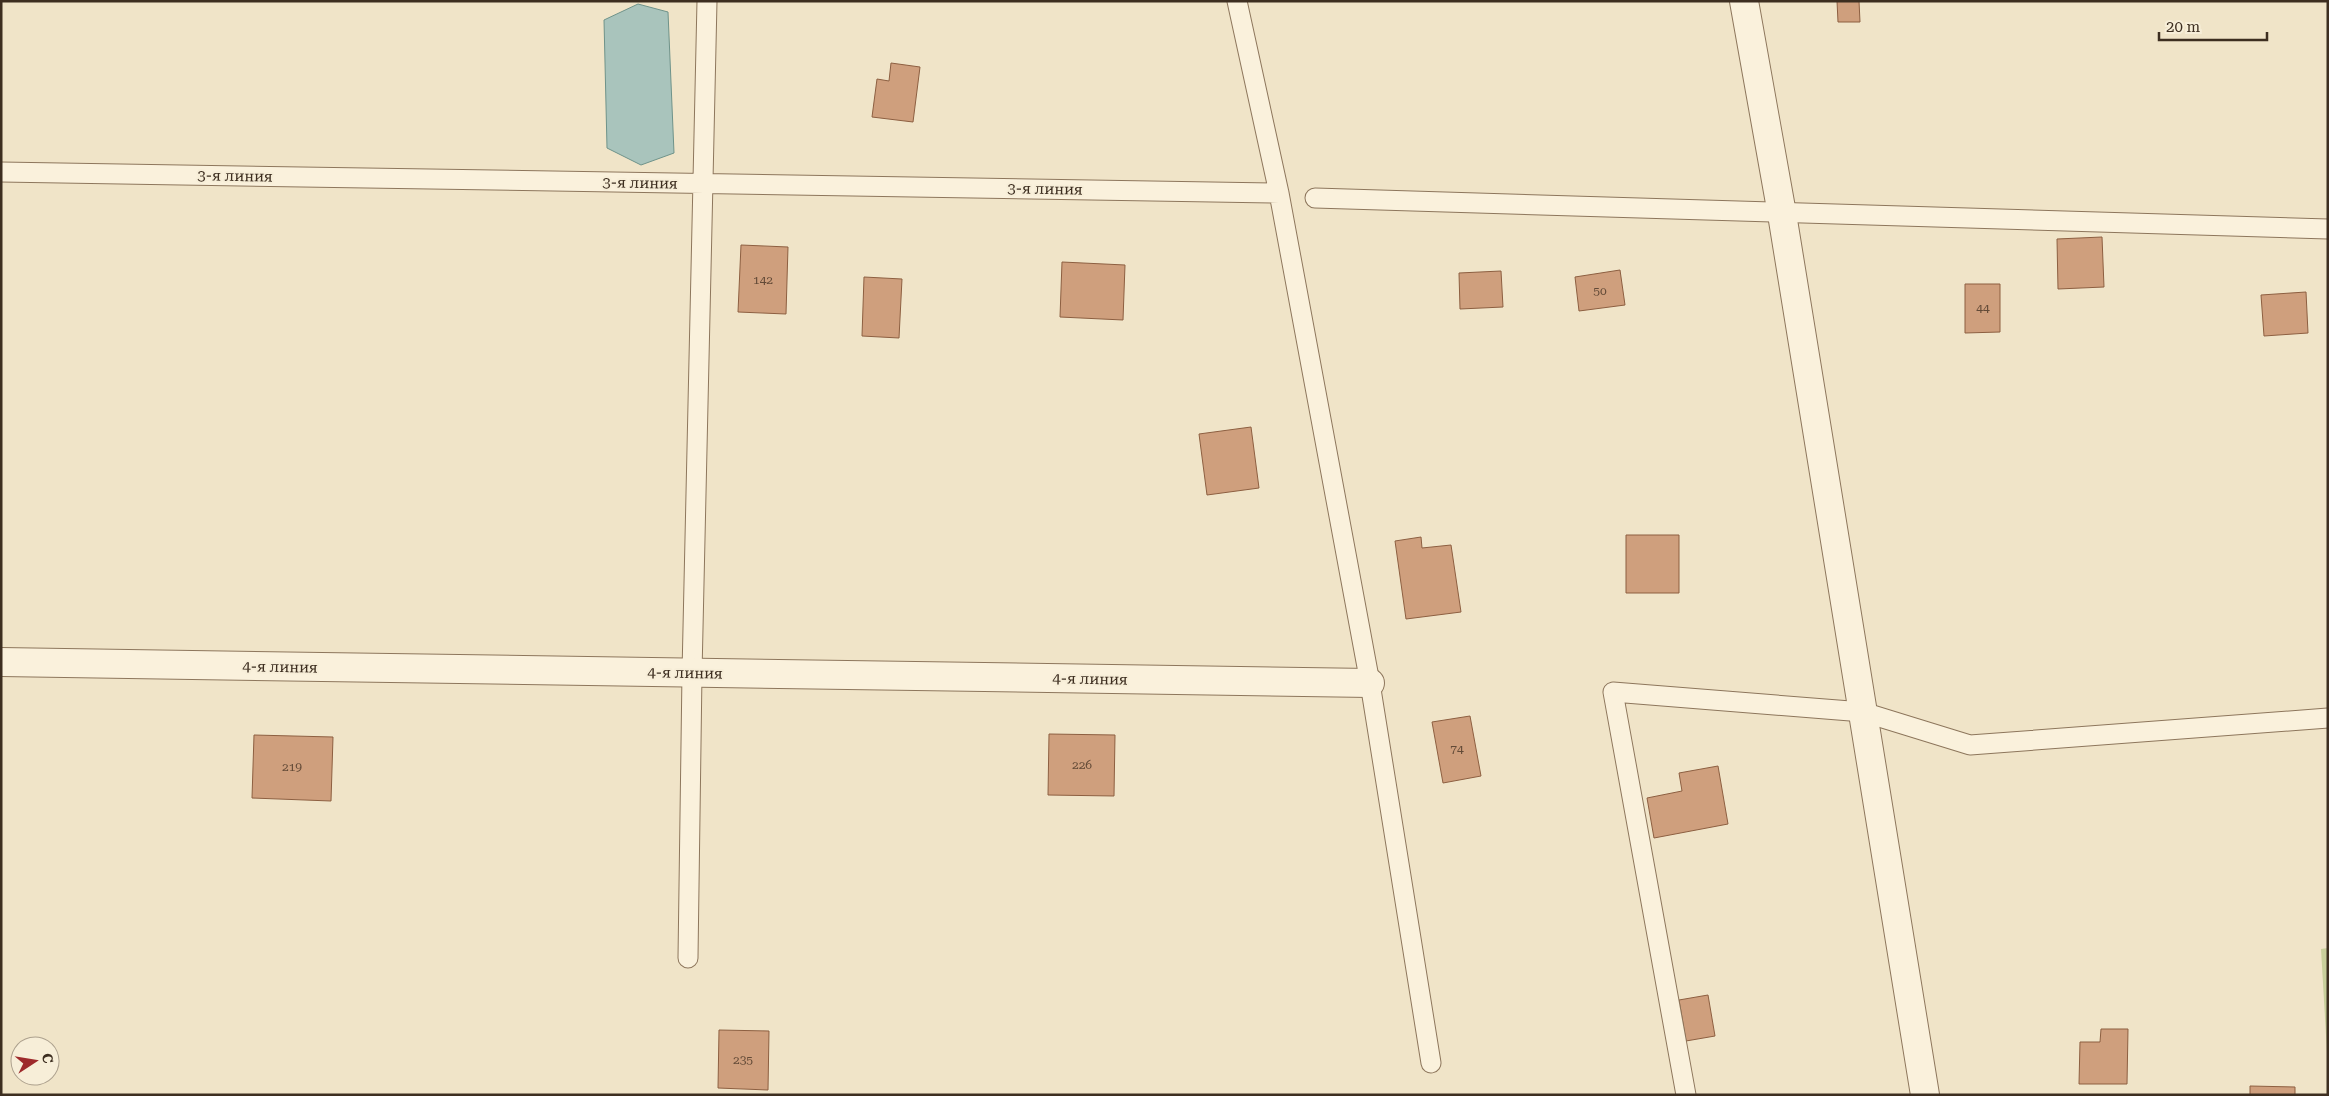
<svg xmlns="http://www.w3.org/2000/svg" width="2329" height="1096" font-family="'Roboto Serif',serif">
  <rect width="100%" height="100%" fill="#f0e4c8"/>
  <!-- green -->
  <path fill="#c9cf9b" d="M2328,948V1069L2321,949Z"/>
  <!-- water -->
  <path fill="#a9c4bc" stroke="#6f938a" d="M638,4L668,12L674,153L641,165L607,148L604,20Z"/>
  <!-- building -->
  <path fill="#cf9f7d" stroke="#8d5f41" d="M1837,1H1859L1860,22H1838Z
    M891,63L920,67L913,122L872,117L877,79L889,81Z
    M2102,237L2104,287L2058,289L2057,239Z
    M741,245L788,247L786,314L738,312Z
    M1062,262L1125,265L1123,320L1060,317Z
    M1620,270L1625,305L1579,311L1575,277Z
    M1501,271L1503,307L1460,309L1459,273Z
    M864,277L902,279L899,338L862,336Z
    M1965,284H2000V332L1965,333Z
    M2306,292L2308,333L2264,336L2261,295Z
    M1251,427L1259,488L1207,495L1199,434Z
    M1626,535H1679V593H1626Z
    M1421,537L1422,548L1451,545L1461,612L1406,619L1395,541Z
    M1470,716L1481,776L1443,783L1432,722Z
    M1049,734L1115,735L1114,796L1048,795Z
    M254,735L333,737L331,801L252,798Z
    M1718,766L1728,824L1654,838L1647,798L1682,791L1679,773Z
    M1708,995L1715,1036L1686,1041L1679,1000Z
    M2101,1029H2128L2127,1084H2079L2080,1042H2100Z
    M719,1030L769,1031L768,1090L718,1088Z
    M2250,1086L2295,1087V1095H2250Z"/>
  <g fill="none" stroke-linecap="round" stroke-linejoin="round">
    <defs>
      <path id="service" d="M1237,1L1279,193L1370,683L1431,1063
        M1,172L1279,193
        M1315,198L2328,229
        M688,958L692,673L707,1
        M1686,1095L1613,692L1863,712L1970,745L2328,718"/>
      <path id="minor" d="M1744,1L1782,214L1925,1095
        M1,662L1370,683"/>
    </defs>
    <!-- service casing -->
    <use href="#service" stroke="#8d765c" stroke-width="21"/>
    <!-- minor casing -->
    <use href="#minor" stroke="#8d765c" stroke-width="30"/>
    <!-- service -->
    <use href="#service" stroke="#faf1dc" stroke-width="19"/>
    <!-- minor -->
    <use href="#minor" stroke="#faf1dc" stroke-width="28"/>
  </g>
  <g text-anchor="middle" stroke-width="4" stroke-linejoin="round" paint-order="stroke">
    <!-- number labels -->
    <g font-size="12" fill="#624a37">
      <text x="763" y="284">142</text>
      <text x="1600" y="295">50</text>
      <text x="1983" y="312">44</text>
      <text x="1457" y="753">74</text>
      <text x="1082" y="769">226</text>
      <text x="292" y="771">219</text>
      <text x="743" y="1064">235</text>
    </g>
    <!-- street labels -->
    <g font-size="15" fill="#3d2e20" stroke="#f7eed8">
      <text transform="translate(235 176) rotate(1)" y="5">3-я линия</text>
      <text transform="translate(640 183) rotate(1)" y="5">3-я линия</text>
      <text transform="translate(1045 189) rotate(1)" y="5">3-я линия</text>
      <text transform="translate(280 667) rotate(1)" y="5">4-я линия</text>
      <text transform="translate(685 673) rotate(1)" y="5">4-я линия</text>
      <text transform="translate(1090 679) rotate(1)" y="5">4-я линия</text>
    </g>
  </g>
  <!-- border -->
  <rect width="2329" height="1096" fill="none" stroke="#3d2e20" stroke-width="5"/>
  <!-- north arrow -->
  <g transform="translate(35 1061) rotate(78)"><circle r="24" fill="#f7eed8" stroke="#ada18e"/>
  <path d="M0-4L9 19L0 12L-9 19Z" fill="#9e2a2b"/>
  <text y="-8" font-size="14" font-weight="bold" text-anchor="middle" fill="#3d2e20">С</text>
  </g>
  <!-- scale -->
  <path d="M2159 32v8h108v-8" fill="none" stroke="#3d2e20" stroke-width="2.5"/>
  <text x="2166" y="32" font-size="15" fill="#3d2e20" stroke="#f7eed8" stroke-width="4" paint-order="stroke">20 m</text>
</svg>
